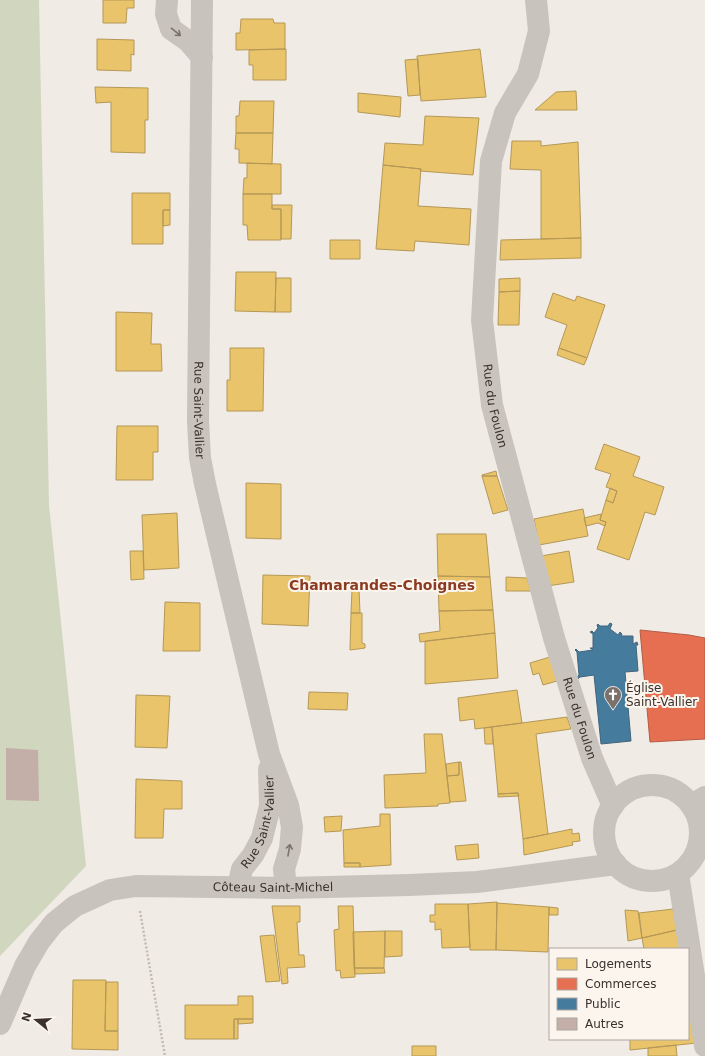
<svg xmlns="http://www.w3.org/2000/svg" width="705" height="1056" font-family="'DejaVu Sans',sans-serif">
  <rect width="100%" height="100%" fill="#f0ebe5"/>
  <!-- green -->
  <path fill="#d1d6bf" d="M0,0H39L49,505L86,866L0,956Z"/>
  <!-- homes -->
  <path fill="#e9c46a" stroke="#b59857" d="M103,0H134V8H127L126,23H103Z
    M241,19H273L274,23H285V49L236,50V33H240Z
    M97,39L134,40V55L131,54V71L97,70Z
    M286,49V80H253V65H249V50Z
    M480,49L486,97L421,101L417,56Z
    M418,59L420,95L408,96L405,60Z
    M95,87L148,88V120H145V153L111,152V102L96,103Z
    M576,91L577,110H535L556,92Z
    M358,93L401,97L400,117L358,112Z
    M240,101H274L273,133H236V116H239Z
    M425,116L479,118L473,175L420,171L421,169L383,165L385,143L423,145Z
    M236,133H273L272,164L239,163V149H235Z
    M512,141H541V146L578,142L581,238L541,239V170L510,169Z
    M247,163L281,164V194H243L244,178H247Z
    M383,165L421,169L418,206L471,209L469,245L415,241L414,251L376,249Z
    M132,193H170V210H163V244H132Z
    M243,194H272V209H281V240H248L247,225H243Z
    M272,205H292L291,239H281V209H272Z
    M163,210H170V225L163,226Z
    M581,238V258L500,260L501,240Z
    M330,240H360V259H330Z
    M236,272H276L275,312L235,311Z
    M276,278H291V312H275Z
    M520,278V291L499,292V279Z
    M520,291L519,325H498L499,292Z
    M553,293L575,301L577,296L605,305L587,358L559,348L567,325L545,317Z
    M116,312L152,313L151,344H161L162,371H116Z
    M230,348H264L263,411H227V380H230Z
    M559,348L587,358L584,365L557,355Z
    M117,426H158V452H153V480H116Z
    M604,444L640,457L633,476L664,487L655,515L645,512L629,560L597,549L606,522L600,520L606,500L613,503L617,491L606,487L611,474L595,469Z
    M496,471L497,476H482V475Z
    M482,476H497L508,510L493,514Z
    M246,483L281,484V539L246,538Z
    M610,488L617,491L613,503L606,500Z
    M583,509L588,536L539,545L534,519Z
    M177,513L179,568L144,570L142,515Z
    M601,514L600,520L606,522L605,526L598,523L586,526L584,518Z
    M437,534H486L490,577L438,576Z
    M130,551H143L144,579L131,580Z
    M569,551L574,582L547,586L541,556Z
    M263,575L310,576L308,626L262,624Z
    M438,576L490,577L493,610L439,611Z
    M506,577L527,578L531,591H506Z
    M359,588L360,613H351L352,589Z
    M165,602L200,603V651H163Z
    M493,610L495,633L420,642L419,634L440,631L439,611Z
    M351,613H362V643L365,644V648L350,650Z
    M495,633L498,678L425,684V641Z
    M550,657L557,681L543,685L539,673L533,675L530,663Z
    M517,690L522,723L475,729L474,719L460,721L458,698Z
    M309,692L348,693L347,710L308,709Z
    M136,695L170,696L167,748L135,747Z
    M567,717L571,729L536,734L548,834L523,839L518,793L498,794L492,727Z
    M492,727L493,744H485L484,728Z
    M424,734H442L450,803L438,804V806L385,808L384,775L426,773Z
    M459,762H461L466,801L450,802L447,776L459,775Z
    M459,762V775L447,776L446,764Z
    M136,779L182,781V809H164L163,838H135Z
    M518,793L519,796L498,797V794Z
    M380,814H390L391,865L360,867V863H344L343,830L380,826Z
    M342,816L341,831L325,832L324,817Z
    M572,829V834L579,833L580,841L572,842L573,845L524,855L523,839Z
    M478,844L479,858L457,860L455,846Z
    M344,863H360V867H344Z
    M497,902L496,950H470L468,904Z
    M497,903L549,907L548,952L496,950Z
    M435,904H468L470,947L442,948L441,929L435,930V922H430V915H435Z
    M272,906H300V922H297L299,955H304L305,967L287,968L288,983L282,984Z
    M338,906H353L355,977L341,978L340,970L336,971L334,930L339,929Z
    M549,907L558,908V915H549Z
    M673,909L677,930L642,938L639,913Z
    M625,910L638,911L642,938L628,941Z
    M677,930L680,949H644L642,938Z
    M385,931H402V956L385,957Z
    M385,931L384,968H354L353,932Z
    M274,935L280,981L266,982L260,936Z
    M354,968H384L385,973L355,974Z
    M73,980H106L105,1031H118V1050L72,1049Z
    M106,982H118V1031H105Z
    M238,996H253V1019H234V1039H185V1005H238Z
    M688,1005L697,1043L630,1050V1039H688Z
    M234,1019H238V1039H234Z
    M238,1019H253V1023L238,1024Z
    M676,1045L677,1056H648V1048Z
    M412,1046H436V1056H412Z"/>
  <!-- shops -->
  <path fill="#e76f51" stroke="#b35c46" d="M640,630L689,635L705,638V739L650,742Z"/>
  <!-- public -->
  <path fill="#457b9d" stroke="#42647b" d="M610,623L612,624L610,629L618,635L620,632L622,634L621,636H633V644L637,642L638,645H636L638,671L625,672L631,741L601,744L594,675L580,677L578,679L576,678L579,675L577,652L575,650L576,649L579,652L593,650L590,648H593V634L590,632L592,631L594,633L598,628L597,625L598,624L600,626H608Z"/>
  <!-- building -->
  <path fill="#c3afa7" d="M6,748L38,750L39,801L6,800Z"/>
  <g fill="none" stroke-linecap="round" stroke-linejoin="round">
    <!-- path -->
    <path stroke="#c2bbb6" stroke-width="2.5" stroke-dasharray="2 2" stroke-linecap="butt" d="M140,911L165,1056"/>
    <!-- minor -->
    <g stroke="#c9c3be" stroke-width="22">
      <path d="M167,0L166,14L171,29L188,41L202,57"/>
      <path id="s1" d="M202,0L198,421L200,458L205,484L269,754L288,805L292,827L290,849L284,869L286,888"/>
      <path d="M691,805L705,797"/>
      <path d="M678,874L705,1046"/>
      <path id="s2" d="M238,887L242,869L253,855L262,838L270,806L269,769"/>
    </g>
    <!-- tertiary -->
    <g stroke="#c9c3be" stroke-width="22">
      <path id="s3" d="M536,0L539,31L528,74L505,113L491,161L482,320L492,405L554,638L592,758L613,806"/>
      <circle cx="652" cy="833" r="48"/>
      <path id="s4" d="M0,1024L25,966L39,942L54,923L75,906L110,890L136,886L286,888L409,885L477,882L616,864"/>
    </g>
  </g>
  <!-- one-way arrows -->
  <defs><path id="oneway-shaft" d="M-6 0H5M1.5-3L5.5 0L1.5 3" fill="none" stroke-width="1.6" stroke-linecap="round" stroke-linejoin="round"/></defs>
  <g stroke="#7b726d">
    <use href="#oneway-shaft" transform="translate(176 32) rotate(39)"/>
    <use href="#oneway-shaft" transform="translate(289 850) rotate(-80)"/>
  </g>
  <!-- icons -->
  <defs>
    <symbol id="church-pin" viewBox="-11 -11 22 30"><path d="M0 17L-7.5 6A9.5 9.5 0 1 1 7.5 6Z" fill="#7a716c" stroke="#fbf5ee"/><path d="M-1.2-6h2.4v3.5h3.3v2.4h-3.3V6h-2.4V-.1h-3.3v-2.4h3.3Z" fill="#fff"/></symbol>
  </defs>
  <g fill-rule="evenodd">
    <use href="#church-pin" x="603" y="685" width="20" height="27"/>
  </g>
  <g text-anchor="middle" stroke-width="4" stroke-linejoin="round" paint-order="stroke">
    <!-- street labels -->
    <g font-size="12" fill="#3b302b" stroke="#fbf5ee">
      <text dy="4" stroke="none"><textPath href="#s3" startOffset="417">Rue du Foulon</textPath></text>
      <text dy="4" stroke="none"><textPath href="#s1" startOffset="410">Rue Saint-Vallier</textPath></text>
      <text dy="4" stroke="none"><textPath href="#s3" startOffset="741">Rue du Foulon</textPath></text>
      <text dy="4" stroke="none"><textPath href="#s2" startOffset="70">Rue Saint-Vallier</textPath></text>
      <text dy="4" stroke="none"><textPath href="#s4" startOffset="344">Côteau Saint-Michel</textPath></text>
    </g>
    <!-- poi labels -->
    <g font-size="12" fill="#3b302b" stroke="#fbf5ee" text-anchor="start">
      <text x="626" y="692">Église<tspan x="626" dy="14">Saint-Vallier</tspan></text>
    </g>
    <!-- quarter labels -->
    <g font-size="14" font-weight="bold" fill="#8c3b22" stroke="#fbf5ee">
      <text x="382" y="590">Chamarandes-Choignes</text>
    </g>
  </g>
  <!-- legend -->
  <rect x="549" y="948" width="140" height="92" fill="#fbf5ee" stroke="#aea6a0"/>
  <rect x="557" y="958" width="20" height="12" fill="#e9c46a" stroke="#aea6a0"/>
  <text x="585" y="968" font-size="12" fill="#3b302b">Logements</text>
  <rect x="557" y="978" width="20" height="12" fill="#e76f51" stroke="#aea6a0"/>
  <text x="585" y="988" font-size="12" fill="#3b302b">Commerces</text>
  <rect x="557" y="998" width="20" height="12" fill="#457b9d" stroke="#aea6a0"/>
  <text x="585" y="1008" font-size="12" fill="#3b302b">Public</text>
  <rect x="557" y="1018" width="20" height="12" fill="#c3afa7" stroke="#aea6a0"/>
  <text x="585" y="1028" font-size="12" fill="#3b302b">Autres</text>
  <!-- north arrow -->
  <g transform="translate(36 1020) rotate(288)" stroke="#fbf5ee" stroke-width="3" paint-order="stroke">
  <path d="M0-3L7 15L0 10L-7 15Z" fill="#3b302b"/>
  <text y="-6" font-size="11" font-weight="bold" text-anchor="middle" fill="#3b302b">N</text>
  </g>
</svg>
